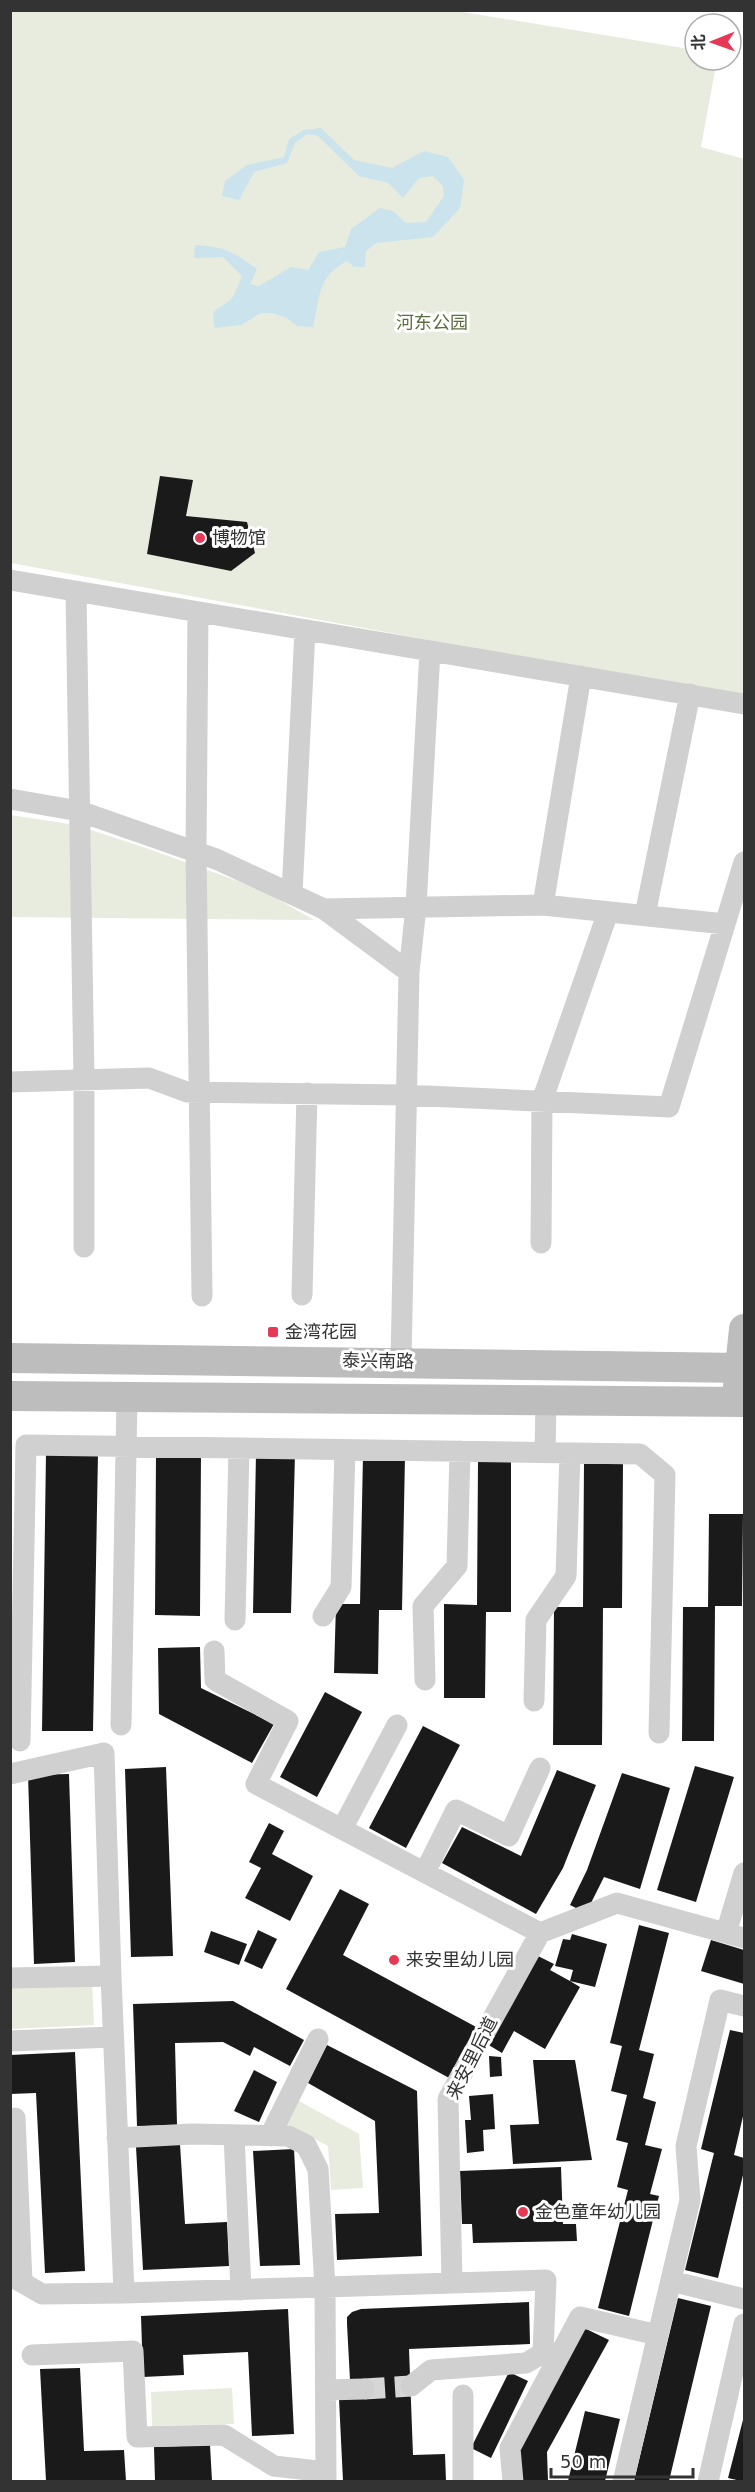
<svg xmlns="http://www.w3.org/2000/svg" width="755" height="2492" font-family="'DejaVu Sans','Noto Sans SC',sans-serif">
  <rect width="100%" height="100%" fill="#fff"/>
  <!-- green -->
  <path fill="#e7ecdf" d="M11,11H457L695,50V60H717L701,147L744,159V698L11,563Z
    M10,815L76,825L146,848L260,889L314,920L11,917Z
    M92,1980L94,2025L11,2029L10,1982Z
    M297,2100L359,2134L363,2188L331,2190L328,2146L284,2123Z
    M232,2388L234,2424L152,2426L151,2392Z"/>
  <!-- water -->
  <path fill="#cbe3ec" d="M321,128L354,160L392,168L424,151L448,157L464,180L460,208L433,237L376,243L366,251L365,267H354L347,261C317,277 320,297 313,327L297,326L287,318L272,313H261L241,325L215,328C209,304 220,312 232,298C236,293 239,282 242,276L223,257L194,258L195,245C225,247 232,251 257,269L250,284L259,286L291,267L308,270L319,252L345,247L351,229L380,208L393,211L406,223L426,222L444,196L443,186L433,176L419,178L403,198L388,183L359,176L318,136L307,134L295,143L287,163L254,172L239,200L222,196L225,181L247,165L284,157L289,139L304,130Z"/>
  <!-- building -->
  <path fill="#1a1a1a" d="M160,476L193,480L186,516L247,522L255,553L231,571L147,554Z
    M46,1452L98,1453L93,1731H42Z
    M156,1453H201L200,1616L155,1615Z
    M256,1453H295L291,1613H253Z
    M363,1455L405,1456L402,1610H379L378,1674L334,1673L336,1604H360Z
    M478,1461H511V1612H486L485,1698H444V1604L477,1605Z
    M584,1462H623L622,1608H603L602,1745H553L554,1607H583Z
    M709,1514H743L742,1606H715L714,1741H682L683,1607H708Z
    M200,1647L201,1688L274,1724L252,1763L159,1714L158,1648Z
    M325,1692L362,1712L317,1797L280,1777Z
    M423,1726L460,1745L406,1848L369,1828Z
    M695,1766L734,1777L696,1902L657,1890Z
    M166,1767L173,1956L131,1957L125,1769Z
    M557,1770L596,1785L563,1868L536,1914L442,1863L462,1827L521,1856Z
    M622,1773L670,1788L640,1889L604,1877L586,1913L570,1905L587,1870Z
    M69,1774L75,1962L34,1964L28,1775Z
    M269,1823L284,1831L272,1854L313,1876L290,1921L245,1898L261,1868L249,1862Z
    M340,1889L369,1904L343,1955L478,2028L451,2079L286,1989Z
    M639,1925L669,1933L639,2050L654,2054L643,2098L656,2102L645,2145L662,2149L650,2194L659,2196L629,2316L598,2308L628,2190L617,2187L628,2143L616,2140L627,2095L611,2091L622,2046L610,2043Z
    M258,1930L277,1939L262,1969L244,1961Z
    M211,1931L247,1944L239,1965L204,1952Z
    M572,1934L607,1944L595,1987L570,1981L580,1987L545,2049L514,2031L502,2053L487,2044L536,1955L554,1964L550,1970L570,1981L573,1970L555,1966L563,1939L570,1940Z
    M711,1940L744,1950V1984L701,1971Z
    M233,2001L304,2040L290,2066L254,2047L250,2056L223,2042L175,2043L177,2125L137,2126L133,2004Z
    M730,2030L744,2033V2112L734,2155L744,2158V2171L718,2278L685,2270L714,2153L701,2149Z
    M327,2045L417,2091L422,2256L337,2260L335,2214L379,2213L375,2121L308,2083Z
    M75,2052L85,2271L45,2273L36,2093L10,2094V2055Z
    M489,2056L501,2057L502,2076L490,2077Z
    M533,2060H575L592,2160L513,2164L510,2125L539,2124Z
    M254,2070L277,2082L259,2122L234,2111Z
    M493,2094L495,2129L483,2130L484,2151L467,2153L465,2120H471L469,2096Z
    M180,2144L185,2224L227,2222L229,2266L143,2270L136,2147Z
    M294,2149L300,2265L260,2266L253,2151Z
    M561,2167L563,2224H576L577,2241L473,2243L472,2224H462L460,2171Z
    M678,2298L711,2306L669,2481H634Z
    M529,2302L530,2344L409,2349L413,2455L445,2454L446,2481H343L339,2399L350,2380L347,2324V2317L352,2312L361,2309Z
    M288,2309L294,2434L252,2436L248,2352L183,2355L184,2375L143,2377L141,2316Z
    M580,2326L609,2340L547,2452L548,2481H515L514,2463Z
    M80,2368L84,2451L124,2450L126,2481H46L40,2369Z
    M509,2372L528,2381L491,2458L471,2448Z
    M585,2411L620,2419L605,2481H568Z
    M744,2416V2481H741L728,2478Z
    M210,2445L212,2481H155L154,2447Z"/>
  <g fill="none" stroke-linecap="round" stroke-linejoin="round">
    <!-- street-tunnel -->
    <path stroke="#d6d6d6" stroke-width="21" stroke-dasharray="21 10" stroke-linecap="butt" d="M364,2389L411,2386"/>
    <!-- street -->
    <path stroke="#d0d0d0" stroke-width="21" d="M10,580L744,704
      M76,592L84,1080V1247
      M198,612L196,852L202,1296
      M10,799L79,811L216,859L324,909L409,972L401,1361
      M292,894L305,630
      M543,905L581,676
      M324,909L543,905L725,924
      M645,915L690,694
      M409,972L416,907L430,651
      M10,1082L149,1078L187,1092L405,1095L669,1107L744,862
      M541,1243L542,1101L608,912
      M302,1295L307,1093
      M545,1453L546,1401
      M323,1616L341,1587L345,1450
      M235,1620L239,1448
      M214,1651L215,1680L288,1721L256,1784L540,1933
      M425,1680L423,1606L457,1566L460,1451
      M534,1701L536,1620L566,1576L570,1453
      M121,1725L127,1397
      M20,1741L26,1445L640,1454L665,1475L659,1733
      M10,1774L104,1753L111,1976L124,2293L325,2287L326,2482
      M342,1829L397,1725
      M425,1872L456,1810L509,1836L540,1768
      M726,1933L744,1873
      M10,1978L111,1976
      M10,2041L113,2037
      M15,2118L22,2282
      M234,2135L241,2290
      M270,2136L318,2039
      M117,2138L192,2134L288,2136L306,2145L318,2169L325,2287L452,2283L448,2099L540,1933L617,1903L744,1938
      M11,2276L42,2294L124,2293
      M671,2281L744,2299
      M32,2355L133,2351L137,2437L224,2435L274,2466L326,2472
      M411,2386L431,2370L526,2363L543,2353L546,2280L452,2283
      M326,2390L364,2389
      M463,2395V2482
      M513,2482L510,2448L580,2317L658,2335
      M623,2482L690,2200L686,2146L720,2000L744,2006
      M708,2482L744,2324"/>
    <!-- secondary -->
    <path stroke="#bdbdbd" stroke-width="30" d="M10,1358L744,1368
      M738,1387L744,1329
      M10,1396L744,1402"/>
  </g>
  <!-- markers -->
  <g fill="#e73855" stroke="#fff" stroke-width="2">
    <circle cx="200" cy="538" r="6"/>
    <rect x="267" y="1326" width="12" height="12" rx="3"/>
    <circle cx="394" cy="1960" r="6"/>
    <circle cx="523" cy="2212" r="6"/>
  </g>
  <g text-anchor="middle" stroke-width="6" stroke-linejoin="round" paint-order="stroke">
    <!-- park labels -->
    <g font-size="18" fill="#5a703f" stroke="#fff">
      <text x="432" y="329">河东公园</text>
    </g>
    <!-- poi labels -->
    <g font-size="18" fill="#333" stroke="#fff" text-anchor="start">
      <text x="212" y="544">博物馆</text>
      <text x="285" y="1338">金湾花园</text>
      <text x="406" y="1966">来安里幼儿园</text>
      <text x="535" y="2218">金色童年幼儿园</text>
    </g>
    <!-- street labels -->
    <g font-size="18" fill="#333" stroke="#fff">
      <text transform="translate(378 1361) rotate(1)" y="6">泰兴南路</text>
      <text transform="translate(472 2058) rotate(-63)" y="6">来安里后道</text>
    </g>
  </g>
  <!-- border -->
  <rect width="755" height="2492" fill="none" stroke="#333333" stroke-width="24"/>
  <!-- north arrow -->
  <g transform="translate(713 42) rotate(269)"><circle r="28" fill="#ffffff" stroke="#adadad" stroke-width="1.5"/>
  <path d="M0-4.5L10 22L0 15L-10 22Z" fill="#e73855"/>
  <text y="-9" font-size="16" font-weight="bold" text-anchor="middle" fill="#333333">北</text>
  </g>
  <!-- scale -->
  <path d="M551 2468v9h142v-9" fill="none" stroke="#333333" stroke-width="3"/>
  <text x="560" y="2468" font-size="18" fill="#333333" stroke="#ffffff" stroke-width="4.5" paint-order="stroke">50 m</text>
</svg>
